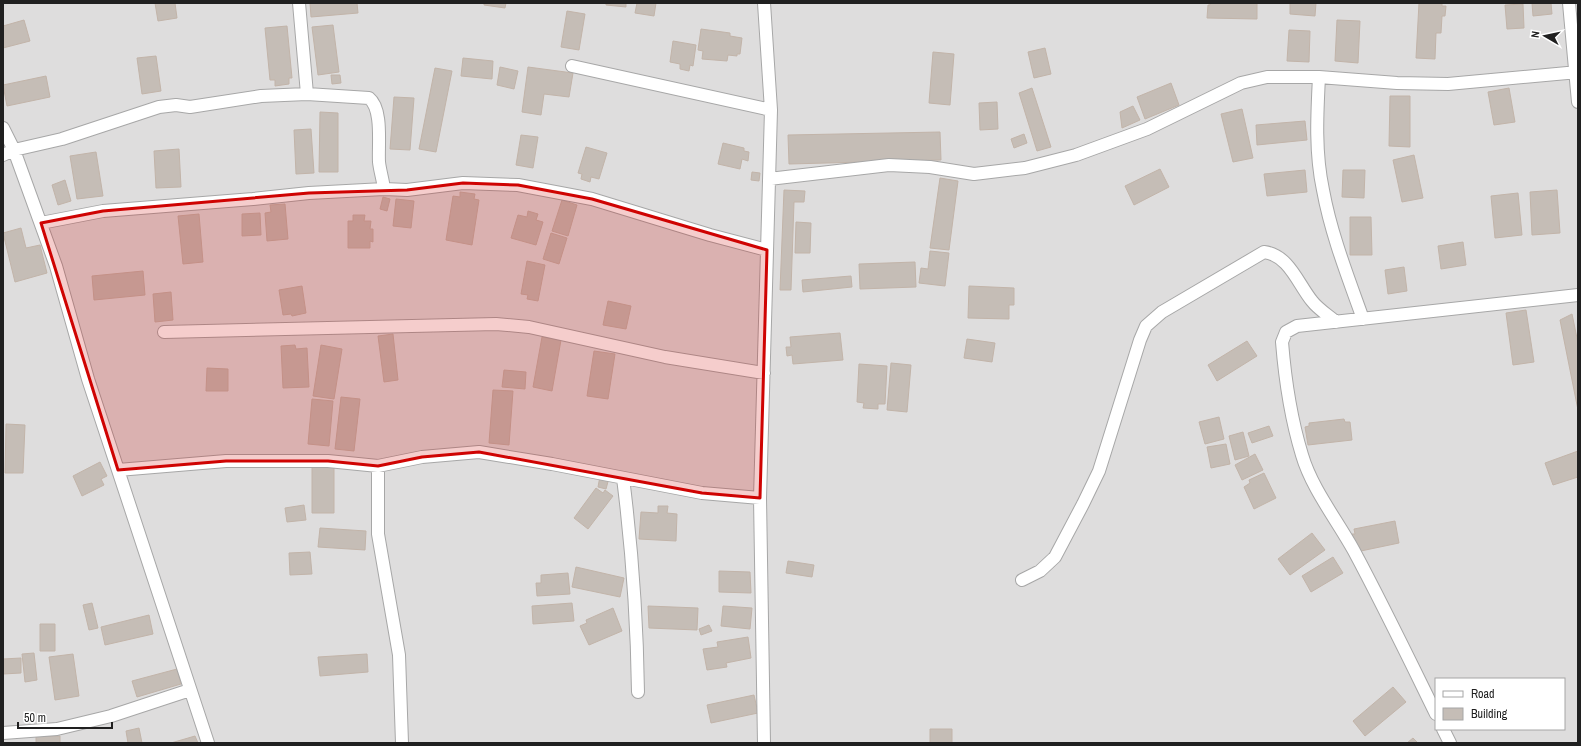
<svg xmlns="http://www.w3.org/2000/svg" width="1581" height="746" font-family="'Archivo Narrow',sans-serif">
  <rect width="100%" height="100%" fill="#f1eee7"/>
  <!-- residential -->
  <path fill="#dedddd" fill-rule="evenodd" d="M3,3H1578V743H3ZM1436,679H1564V729H1436Z"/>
  <!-- building -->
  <path fill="#c5bdb6" stroke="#c2b4a9" d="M155,3H175L177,18L158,21Z
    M310,3H357L358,13L311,17Z
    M484,3H506L505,8L484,5Z
    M606,3H626V7L606,5Z
    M637,3H656L654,16L635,13Z
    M1210,3H1257V19L1207,18L1208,5H1210Z
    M1290,3H1316L1315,16L1290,14Z
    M1419,3H1442V6H1446L1445,16H1442L1441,33H1436L1435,59L1416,58Z
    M1532,3H1551L1552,14L1533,16Z
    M1523,4L1524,28L1507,29L1505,5Z
    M567,11L585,14L579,50L561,47Z
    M24,20L30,41L3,48V26Z
    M1337,20L1360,21L1358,63L1335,61Z
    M333,25L339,72L318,75L312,27Z
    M287,26L292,78H289V84L275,86V80H270L265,28Z
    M701,29L730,33V36L742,38L740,54H737V56L728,55L727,61L702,59L703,51L698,50Z
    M1289,30L1310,31L1309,62L1287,61Z
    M673,41L696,45L693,66L690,65L689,71L680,69V64L670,62Z
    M1045,48L1051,74L1034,78L1028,52Z
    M933,52L954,54L950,105L929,103Z
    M156,56L161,91L142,94L137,58Z
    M463,58L493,61L492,79L461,76Z
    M500,67L518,71L514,89L497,85Z
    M528,67L573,73L569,97L544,94L541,115L522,112Z
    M435,68L452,71L436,152L419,149Z
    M331,75H340L341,83L332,84Z
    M46,76L50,97L7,106L3,85Z
    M1171,83L1179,105L1145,119L1137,97Z
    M1032,88L1051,147L1037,151L1019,93Z
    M1509,88L1515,122L1494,125L1488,92Z
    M1390,96H1410V147L1389,146Z
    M394,97L414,98L410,150L390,149Z
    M997,102L998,129L980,130L979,103Z
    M1133,106L1140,120L1122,128L1120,112Z
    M1242,109L1253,158L1233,162L1221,114Z
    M320,112L338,113V172H319Z
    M1305,121L1307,140L1257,145L1256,125Z
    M311,129L314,173L296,174L294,130Z
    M940,132L941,160L789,164L788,135Z
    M1024,134L1027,143L1014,148L1011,139Z
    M521,135L538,137L533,168L516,165Z
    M723,143L744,148V151L749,152L748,161L742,159L740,169L718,164Z
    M586,147L607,153L599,179L591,177L590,182L581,179L582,174L578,173Z
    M179,149L181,187L156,188L154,151Z
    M96,152L103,196L77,199L70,156Z
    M1414,155L1423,198L1402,202L1393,160Z
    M1160,169L1169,187L1134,205L1125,186Z
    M1305,170L1307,192L1267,196L1264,174Z
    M1343,170H1365L1364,198L1342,197Z
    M752,172L760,173L759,181L751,180Z
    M940,178L958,181L949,250L930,248Z
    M65,180L71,201L58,205L52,185Z
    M784,190L805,191L804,202H794L791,290H780Z
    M1557,190L1560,233L1532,235L1530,192Z
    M460,192L475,194L474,199L479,200L472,245L446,240L453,196L460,197Z
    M1518,193L1522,235L1495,238L1491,196Z
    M383,197L390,199L387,211L380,209Z
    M396,199L414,201L411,228L393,226Z
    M562,200L577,205L568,236L552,231Z
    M285,204L288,239L267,241L265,213L271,212L270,205Z
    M528,211L538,214L536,220L543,222L536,245L511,238L518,215L527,217Z
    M260,213L261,235L242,236V214Z
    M199,214L203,262L183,264L178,216Z
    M353,215H365L364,221H371L370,229H373V242L370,241V248H348V221H353Z
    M1350,217H1371L1372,255H1350Z
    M796,222L811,223L810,253H795Z
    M21,228L26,248L40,245L47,273L15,282L3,233Z
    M551,233L567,238L559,264L543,259Z
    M1463,242L1466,265L1441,269L1438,246Z
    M930,251L949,253L945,286L919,283L921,268L928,269Z
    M527,261L545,265L538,301L527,299L528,295L521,294Z
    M915,262L916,287L860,289L859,264Z
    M1404,267L1407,291L1388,294L1385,270Z
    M143,271L145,295L94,300L92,276Z
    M851,276L852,287L803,292L802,280Z
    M302,286L306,313L292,316L291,314L283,315L279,290Z
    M969,286L1014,288V305H1009V319L968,318Z
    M171,292L173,320L155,322L153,294Z
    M608,301L631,306L626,329L603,325Z
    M1526,310L1534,362L1513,365L1506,313Z
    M1572,314L1578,343V410L1560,320Z
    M840,333L843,360L793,364L792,355L787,356L786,347H791L790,337Z
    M393,334L398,380L384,382L378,336Z
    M542,337L561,340L552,391L533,387Z
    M967,339L995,343L992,362L964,358Z
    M1247,341L1257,356L1217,381L1208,365Z
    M295,345L296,349L307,348L309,387L283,388L281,346Z
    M321,345L342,349L334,399L313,396Z
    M594,351L615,354L608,399L587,396Z
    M891,363L911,365L907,412L887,410Z
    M859,364L887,366L885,404H878V409L863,408L864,403L857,402Z
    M207,368L228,369V391H206Z
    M504,370L526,372L525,389L502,387Z
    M493,390L513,391L509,445L489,443Z
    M341,397L360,399L354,451L335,449Z
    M312,399L333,401L329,446L308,444Z
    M1219,417L1224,439L1205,444L1199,422Z
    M1344,419L1345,422H1350L1352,440L1308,445L1305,427L1309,426V423Z
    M6,424L25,425L23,473H5Z
    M1269,426L1273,436L1252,443L1248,433Z
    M1243,432L1249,456L1235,460L1229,436Z
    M1226,444L1230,464L1211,468L1207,447Z
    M1578,451V477L1553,485L1545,463Z
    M1255,454L1263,470L1242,480L1235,465Z
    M100,462L107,476L101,479L104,485L82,496L73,476Z
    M312,464H334V513H312Z
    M1264,473L1276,498L1254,509L1244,487L1250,483L1249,480Z
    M600,476L609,478L606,489L598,487Z
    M596,488L603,493L605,490L613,496L588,529L574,518Z
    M304,505L306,520L287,522L285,508Z
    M658,506H668L667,513L677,514L676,541L639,539L641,512L658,513Z
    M1395,521L1399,543L1356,552L1352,534H1355L1354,529Z
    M320,528L366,531L365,550L318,547Z
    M1312,533L1325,550L1290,575L1278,559Z
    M310,552L312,574L290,575L289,553Z
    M1333,557L1343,573L1311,592L1302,576Z
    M788,561L814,565L812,577L786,573Z
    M576,567L624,578L620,597L572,587Z
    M719,571L750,572L751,593L719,592Z
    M568,573L570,594L537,596L536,583H541V575Z
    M92,603L98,628L89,630L83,605Z
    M572,603L574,621L533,624L532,606Z
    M648,606L698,608L697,630L649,628Z
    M723,606L752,608L750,629L721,626Z
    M613,608L622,631L589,645L580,626L587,623L586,620Z
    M149,615L153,634L105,645L101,627Z
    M40,624H55V651H40Z
    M709,625L712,631L701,635L699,629Z
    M748,637L751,658L726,663L727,667L707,670L703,649L718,647L717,642Z
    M34,653L37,680L25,682L22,654Z
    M73,654L79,696L55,700L49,657Z
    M367,654L368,672L320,676L318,657Z
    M21,658V673L3,674V659Z
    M177,669L181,684L137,697L132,681Z
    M1393,687L1406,702L1365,736L1353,721Z
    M754,695L758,713L711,723L707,705Z
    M139,728L142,743H128L126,731Z
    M930,729H952V743H930Z
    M36,736H60V743H36Z
    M195,736L198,743H171Z
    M1413,738L1418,743H1407Z"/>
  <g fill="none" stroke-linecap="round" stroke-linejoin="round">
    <defs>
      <path id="minor" d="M299,3L307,94
        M764,3L771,110L760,498L764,743
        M1569,3L1578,102
        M572,66L771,110
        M1319,77C1317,115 1315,153 1323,190C1331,234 1348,277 1363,319
        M3,128L14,150L3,155
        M769,179L889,165L930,167L974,174L1025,168L1076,155L1147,129L1241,83L1267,77H1319L1397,83L1448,84L1578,72
        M41,223L103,211L253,199L309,193L384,189
        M164,332L496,324L529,327L665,357L764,373
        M378,466V534L399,655L402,743
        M118,470L226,461H328L378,466L422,457L479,452L552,464L702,493L760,498
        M623,478C632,549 637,620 638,692
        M1022,580L1040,571L1055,557L1083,504L1099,471L1140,340L1146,326L1162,312L1264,252C1289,255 1298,284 1312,301C1318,309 1328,315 1336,322
        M1436,714C1409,659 1383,605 1354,551C1337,520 1312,489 1302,455C1291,419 1285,379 1282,342L1286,332L1297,326L1578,295
        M1443,729L1450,743
        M3,733L57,729L111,716L190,690
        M208,743L88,379L56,266L14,150L62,139L159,107L176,105L190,107L261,96L307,94L369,98C383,109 378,145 379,162C380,171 383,180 384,189L407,190L463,183L518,185L592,199L710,235L767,250"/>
    </defs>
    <!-- minor casing -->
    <use href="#minor" stroke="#a7a7a7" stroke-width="14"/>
    <!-- minor -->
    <use href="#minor" stroke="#fff" stroke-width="12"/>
  </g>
  <!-- marked area -->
  <path fill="#cf0302" fill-opacity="0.2" stroke="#cf0302" stroke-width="3" stroke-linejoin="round" d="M463,183L518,185L592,199L767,250L760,498L702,493L479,452L422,457L378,466L328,461H226L118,470L41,223L103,211L309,193L407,190Z"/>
  <!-- border -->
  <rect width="1581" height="746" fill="none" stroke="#202020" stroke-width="8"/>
  <!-- legend -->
  <rect x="1435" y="678" width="130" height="52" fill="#ffffff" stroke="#a6a6a6"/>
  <rect x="1443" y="691" width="20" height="6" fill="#ffffff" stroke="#a6a6a6"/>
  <text x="1471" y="698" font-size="12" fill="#202020">Road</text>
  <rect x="1443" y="708" width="20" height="12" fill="#c5bdb6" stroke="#a6a6a6"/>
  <text x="1471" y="718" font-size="12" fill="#202020">Building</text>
  <!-- north arrow -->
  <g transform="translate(1545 36) rotate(279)" stroke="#ffffff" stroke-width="3" paint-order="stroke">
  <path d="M0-3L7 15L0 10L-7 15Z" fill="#202020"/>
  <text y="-6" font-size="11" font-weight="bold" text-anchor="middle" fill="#202020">N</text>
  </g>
  <!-- scale -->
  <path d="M18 722v6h94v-6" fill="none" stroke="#202020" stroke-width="2"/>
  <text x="24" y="722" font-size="12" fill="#202020" stroke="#ffffff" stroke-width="3" paint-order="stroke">50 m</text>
</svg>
